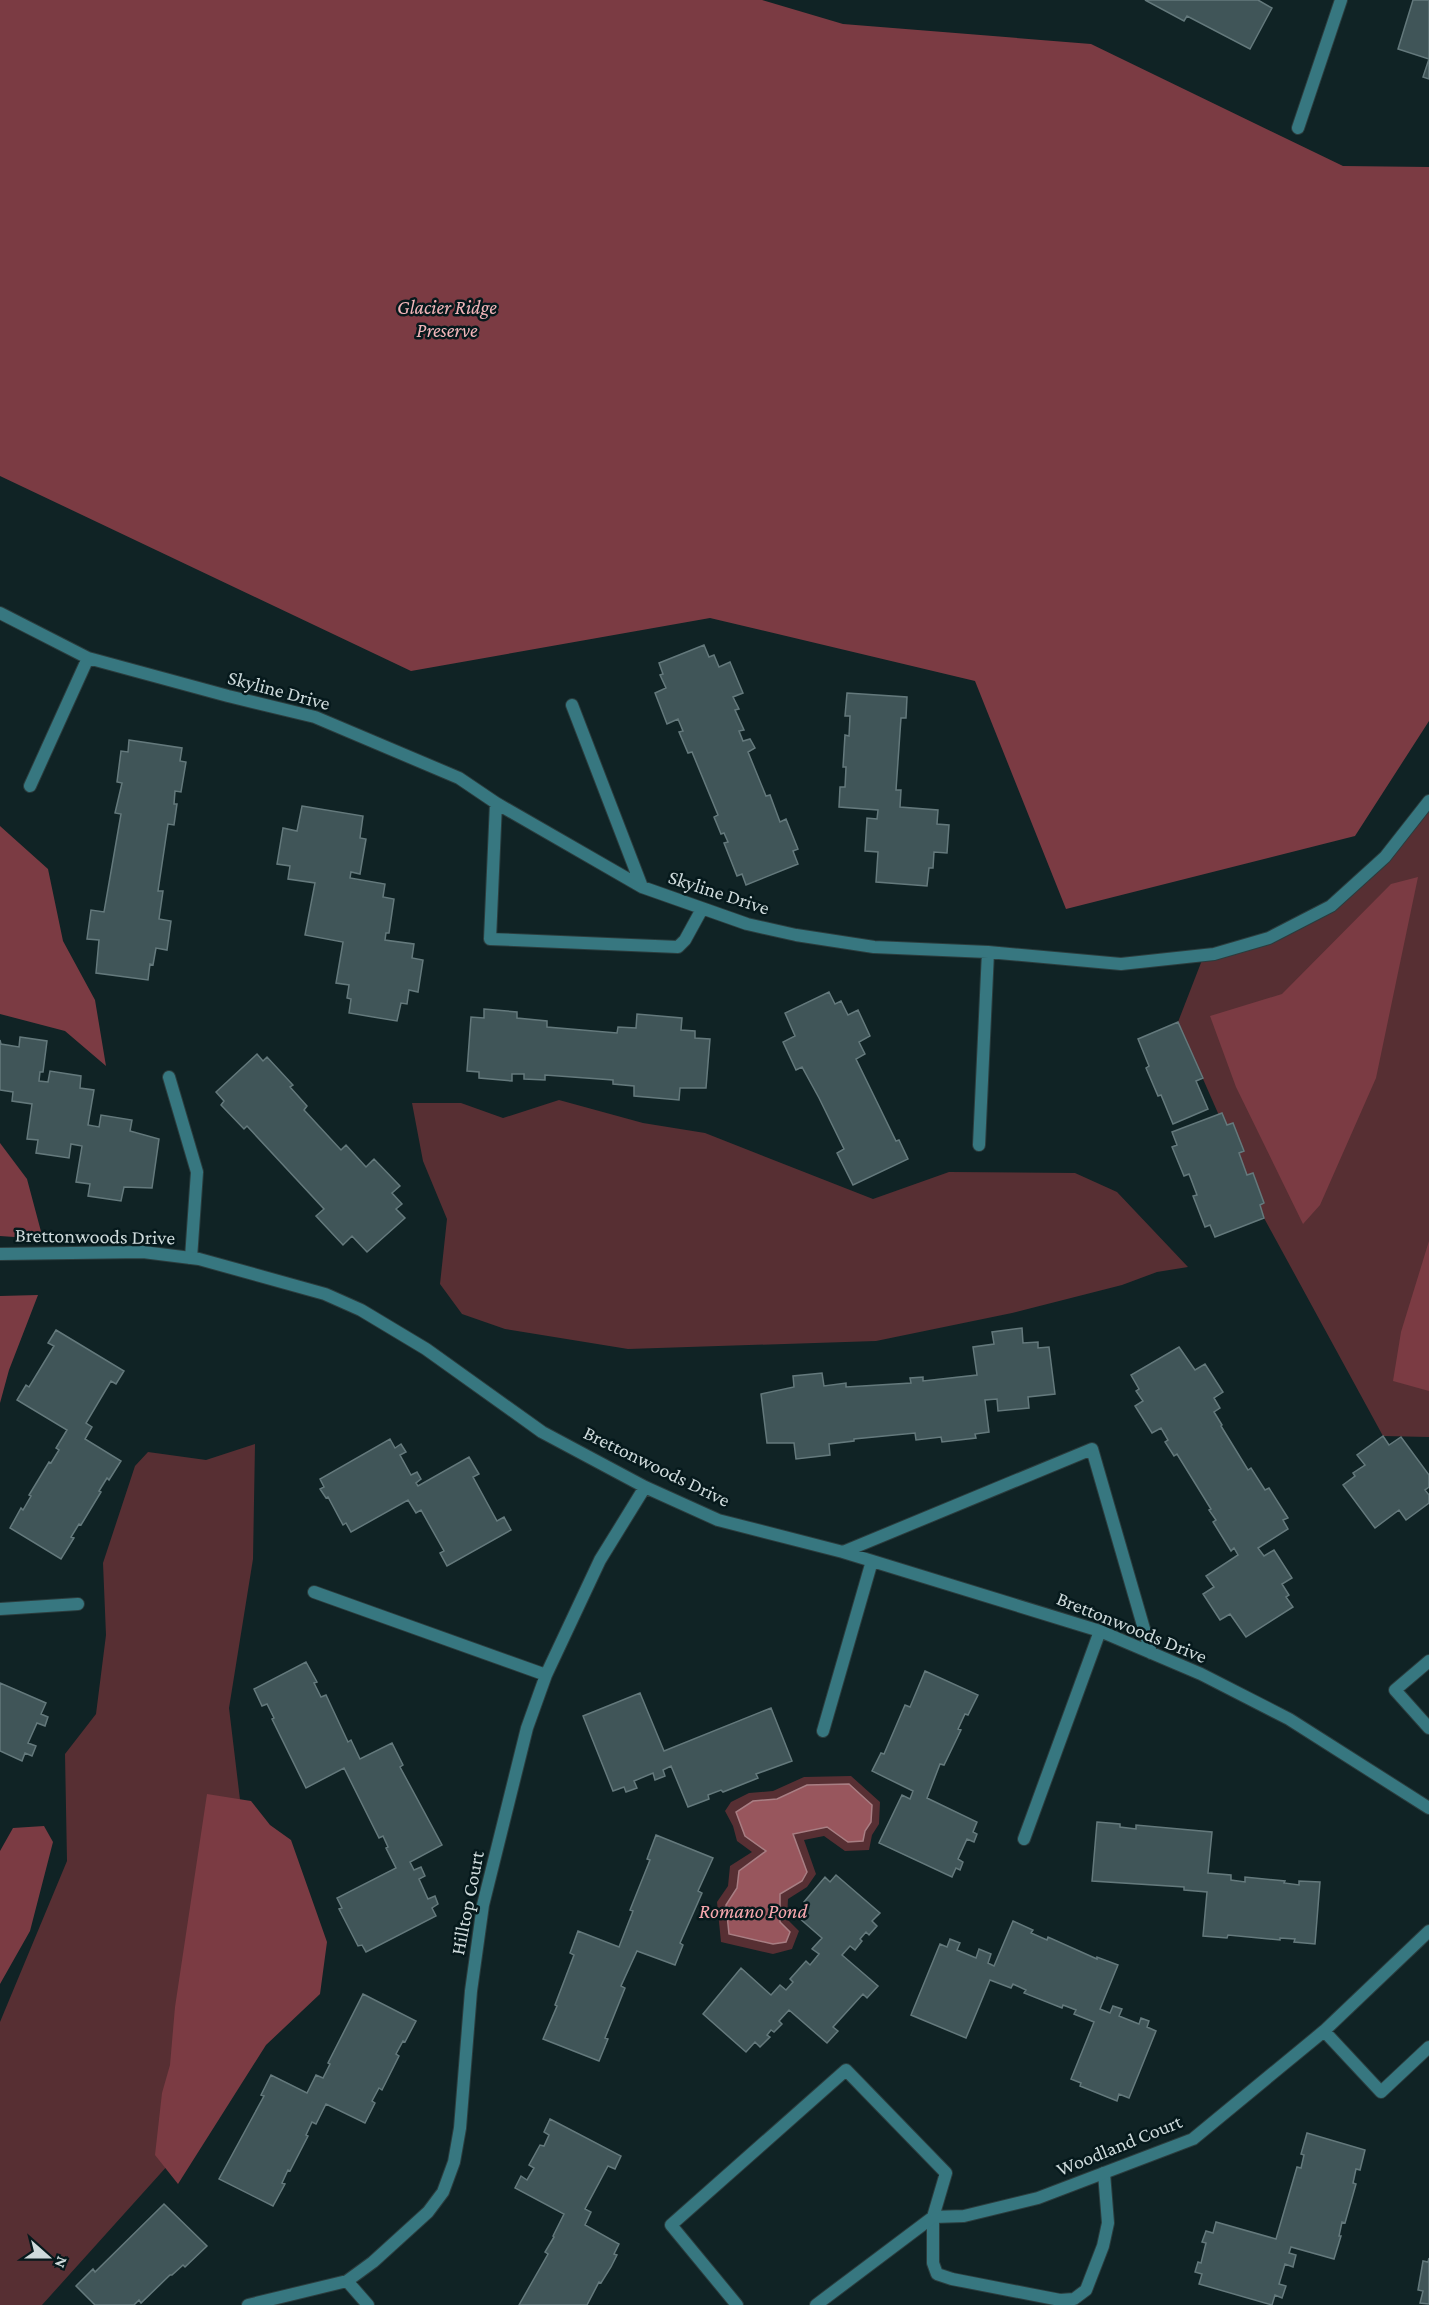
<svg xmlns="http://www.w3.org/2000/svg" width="1429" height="2305" font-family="'Crimson Pro',serif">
  <rect width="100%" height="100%" fill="#102325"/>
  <!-- green -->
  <path fill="#572f33" d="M1429,801V1437L1383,1436L1264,1218L1178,1022L1204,955L1269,938L1325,909L1385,857Z
    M559,1100L643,1123L705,1133L873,1199L949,1172L1075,1173L1117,1192L1188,1267L1157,1272L1122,1285L1012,1313L876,1341L628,1349L505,1329L462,1314L440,1284L447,1219L423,1161L412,1103H461L503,1118Z
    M255,1444L253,1559L229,1708L257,1941L178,2154L42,2305H0V2022L67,1861L65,1754L96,1714L106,1635L103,1563L135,1466L148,1452L206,1460Z
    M851,1776L880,1802L879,1824L872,1835L869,1850L845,1851L824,1836L804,1840L816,1874L807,1887L788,1899L787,1919L799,1931L792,1949L773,1954L721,1942L717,1902L728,1886L730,1866L752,1852L737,1841L733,1826L725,1811L731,1802L749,1793L773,1791L804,1777Z"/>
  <!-- forest -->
  <path fill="#7b3b43" d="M0,0H762L843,24L1091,44L1343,166L1429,167V721L1355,836L1066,909L975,681L710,618L411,671L0,476Z
    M0,826L48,869L63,941L95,1000L106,1066L65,1031L0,1014Z
    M1418,877L1376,1078L1320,1205L1303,1224L1236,1087L1210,1016L1282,994L1391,884Z
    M0,1143L27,1179L43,1239L0,1236Z
    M1429,1241V1391L1393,1381L1401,1332Z
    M38,1295L9,1370L0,1403V1296Z
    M207,1794L251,1801L270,1825L291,1840L327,1942L320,1994L266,2045L178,2184L155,2155L162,2093L170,2065L175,2007Z
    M44,1826L53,1842L30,1931L0,1984V1851L13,1828Z"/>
  <!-- water -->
  <path fill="#98565d" stroke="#a87e83" stroke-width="1.5" d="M849,1784L872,1805L871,1822L865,1831L863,1841L848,1842L827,1827L793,1834L807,1872L802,1881L780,1894V1922L790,1932L786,1942L773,1944L729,1934L726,1905L737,1888L739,1871L766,1851L745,1836L736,1812L753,1801L777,1799L807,1785Z"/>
  <!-- building -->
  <path fill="#405558" stroke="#64797c" stroke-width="1.5" d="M1145,0H1258L1272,8L1250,49L1187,16L1184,21Z
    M1413,0H1429V79L1423,77L1429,59L1398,49Z
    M704,645L709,657L714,655L719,667L730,662L743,693L733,697L739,709L735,710L744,730L739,731L743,741L750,739L755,748L748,752L766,796L770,795L780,822L786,819L798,849L793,851L798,864L746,885L742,874L737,876L724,843L728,842L724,833L721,834L714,817L718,815L692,752L688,753L679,732L683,731L678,719L667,724L655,693L666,688L660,675L663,674L659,663Z
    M847,693L907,697L906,718H901L896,790H901L900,807L938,810L937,824L949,825L947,853L934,852L933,868H929L927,886L876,882L878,852L865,851L867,818L877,819L878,810L839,807L840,787H845L846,767H843L845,735L849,736L850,716H845Z
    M129,740L182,748L180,761L186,762L181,792L175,791L174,804H177L174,825L168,824L158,891H163L159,919L171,921L167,950L156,948L153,965L150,964L148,980L96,973L99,940L87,939L91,910L104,912L121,814L115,813L122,783L117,782L121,751L128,752Z
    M302,806L363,816L360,838L366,839L360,874L351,872L350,878L385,884L383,897L394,899L389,933H386L385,940L414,944L412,958L423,960L418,992L409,990L407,1004L401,1003L397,1021L349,1013L351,999L347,998L349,985L336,983L343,942L305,935L315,883L288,879L290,866L277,864L283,828L297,831Z
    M829,992L835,1004L841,1001L848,1015L858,1010L870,1036L859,1042L865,1054L856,1059L896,1141L899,1140L908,1159L853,1185L837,1153L844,1149L819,1098L802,1067L796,1070L783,1042L795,1036L785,1013Z
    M484,1009L517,1012V1018L547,1021V1027L617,1033L618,1027L636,1028L637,1014L682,1018L681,1030L695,1031V1038L710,1039L706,1088H680L679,1100L634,1096V1086L613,1084V1080L545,1075V1080L524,1079V1074H512V1081L479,1078V1072L467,1071L471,1017L484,1018Z
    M1178,1022L1203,1078L1196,1081L1208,1109L1173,1124L1161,1095L1158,1096L1146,1068L1149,1066L1138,1039Z
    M20,1037L47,1041L43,1072H40L39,1081L48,1082L50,1071L81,1076L80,1088L94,1090L88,1125L99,1127L101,1115L132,1120L130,1131L159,1139L152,1188L124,1187L121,1201L88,1196L90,1184L76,1182L82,1146L71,1144L69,1158L36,1153L38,1140L27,1139L32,1104L12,1101L13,1092L0,1090V1040L1,1044L19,1047Z
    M257,1054L263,1061L267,1057L293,1085L290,1087L307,1106L304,1110L341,1150L346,1145L366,1167L374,1159L400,1186L392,1193L402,1204L396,1209L405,1218L367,1252L352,1236L343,1245L316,1216L324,1209L247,1126L244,1129L221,1105L224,1101L216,1092Z
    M1222,1113L1227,1125L1233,1123L1244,1151L1239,1153L1247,1175L1253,1173L1264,1203L1260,1205L1264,1218L1215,1237L1210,1225L1205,1227L1193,1196L1197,1195L1189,1174L1184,1176L1172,1147L1177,1145L1172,1132Z
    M1022,1328L1023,1343L1038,1342V1348L1049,1347L1055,1394L1028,1397L1029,1408L998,1411L997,1399L985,1400L989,1432L975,1434L976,1438L942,1442L941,1437L916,1440L915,1433L854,1439V1441L829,1444L830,1455L796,1459L794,1443H767L761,1394L794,1387L793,1376L822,1373L824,1386L846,1383V1387L911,1383L910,1378L923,1377V1381L977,1375L973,1347L994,1344L992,1332Z
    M56,1330L124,1371L116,1384L111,1381L86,1423L92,1427L85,1439L121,1461L109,1480L107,1478L99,1491L101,1492L81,1525L79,1524L71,1537L74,1538L61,1559L10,1528L21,1508L23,1510L31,1496L29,1495L49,1462L51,1463L59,1450L56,1448L67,1430L17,1400L26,1385L29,1387L54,1346L48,1343Z
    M1179,1347L1195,1370L1205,1364L1223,1392L1214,1398L1220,1408L1214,1412L1222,1425L1221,1426L1248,1470L1251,1468L1265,1490L1269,1488L1288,1518L1283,1520L1288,1529L1258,1548L1264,1556L1274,1550L1292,1578L1282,1584L1289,1595L1286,1597L1293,1607L1246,1637L1230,1614L1220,1620L1203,1594L1214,1587L1206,1576L1238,1555L1234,1548L1231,1551L1213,1522L1216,1520L1209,1510L1211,1509L1177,1454L1174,1456L1165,1442L1168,1440L1161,1428L1152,1433L1135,1406L1143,1401L1136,1391L1139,1389L1131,1375Z
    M1383,1436L1389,1445L1401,1437L1429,1475V1487L1425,1490L1429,1495V1503L1406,1520L1399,1510L1375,1528L1343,1485L1355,1476L1353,1473L1365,1465L1357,1455Z
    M390,1439L395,1448L401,1444L406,1452L400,1455L411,1475L417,1472L421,1479L416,1483L418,1486L469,1457L479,1474L473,1477L497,1521L504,1517L511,1530L447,1566L440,1553L444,1551L421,1510L416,1513L408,1500L351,1532L346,1523L343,1525L328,1497L326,1498L320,1489L324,1487L320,1479Z
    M306,1662L317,1682L314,1683L321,1697L326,1695L348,1742L351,1740L360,1759L392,1743L403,1765L400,1767L442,1845L410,1862L414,1870L421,1867L425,1876L419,1879L428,1899L435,1896L438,1904L432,1908L436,1916L366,1952L362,1945L358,1946L339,1909L342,1908L337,1898L396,1868L386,1848L388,1847L383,1836L379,1838L344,1768L306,1788L272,1719L274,1718L267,1704L262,1706L254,1689Z
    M925,1671L978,1695L968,1715L965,1714L958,1729L961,1730L944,1765L940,1764L927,1798L977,1822L973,1832L977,1834L974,1842L967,1839L958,1859L963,1862L960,1870L956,1868L952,1877L879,1843L902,1795L910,1799L913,1791L872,1771L881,1753L884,1754L905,1705L910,1707Z
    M0,1683L46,1703L41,1714L48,1717L45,1726L37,1723L28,1743L36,1746L32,1756L25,1753L22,1761L0,1751Z
    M640,1693L664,1751L771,1708L792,1761L756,1774L758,1778L723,1792L721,1790L708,1795L709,1799L688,1807L671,1766L663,1770L665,1776L655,1780L653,1773L634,1781L637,1788L626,1792L624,1787L613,1791L583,1716Z
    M1097,1822L1120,1824V1827L1136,1829V1825L1212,1832L1208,1873L1231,1875V1880L1245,1882V1877L1285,1881L1284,1883L1299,1885V1881L1320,1882L1315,1944L1294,1942L1295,1939L1280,1938V1940L1228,1935L1227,1938L1203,1936L1207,1892L1184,1890V1887L1092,1881Z
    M656,1835L713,1858L698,1891L702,1893L680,1943L683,1945L675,1965L637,1951L621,1986L625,1988L605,2038L608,2039L599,2061L543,2039L557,2006L555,2005L574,1955L570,1953L578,1931L619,1947L633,1911L630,1910L650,1860L647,1859Z
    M836,1875L880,1913L872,1921L877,1926L869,1935L866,1932L860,1939L862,1941L855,1950L850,1946L842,1955L878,1986L867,1998L863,1994L833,2027L838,2031L827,2043L789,2010L779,2021L782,2024L774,2032L771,2030L767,2035L770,2037L760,2047L755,2042L746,2052L703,2014L741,1968L771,1995L780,1985L786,1990L793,1982L790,1979L806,1961L810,1965L819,1954L812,1949L822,1938L798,1917L809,1906L804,1902L825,1877L830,1882Z
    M1013,1921L1033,1930L1031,1933L1047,1940L1048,1937L1097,1959V1957L1118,1965L1100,2009L1110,2013L1113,2006L1122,2009L1119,2016L1139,2024L1141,2018L1149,2021L1147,2027L1156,2031L1129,2098L1119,2094L1117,2101L1080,2086L1081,2083L1071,2079L1094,2022L1074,2014L1076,2010L1063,2005L1062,2008L1024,1993L1026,1990L1013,1984L1011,1988L990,1980L966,2038L911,2015L940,1944L947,1947L950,1939L960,1943L957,1950L976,1958L979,1949L991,1954L988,1963L994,1966Z
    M363,1994L416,2021L405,2042L403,2041L396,2054L399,2056L382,2090L379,2088L372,2101L375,2103L365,2123L326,2104L316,2124L312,2122L306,2135L308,2136L290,2171L288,2170L282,2183L285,2184L273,2206L219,2179L264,2096L261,2095L271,2075L307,2093L316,2075L323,2078L330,2064L328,2063Z
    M550,2119L621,2156L615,2169L608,2166L585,2209L591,2212L585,2225L619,2244L614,2254L617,2255L611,2267L601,2283L599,2282L587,2305H519L548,2254L545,2252L554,2237L553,2236L564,2214L515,2188L521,2176L527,2180L534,2168L529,2165L540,2145L544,2146L549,2135L544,2132Z
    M1307,2133L1365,2150L1360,2170L1356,2169L1353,2183L1356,2184L1345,2223L1342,2222L1339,2236H1341L1334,2259L1291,2247L1289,2253L1296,2255L1293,2267L1285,2264L1279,2284L1286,2286L1282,2298L1275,2295L1272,2305L1199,2284L1202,2274L1195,2272L1198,2262L1201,2263L1206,2243L1202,2242L1206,2231L1213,2233L1216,2222L1276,2239L1297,2167L1301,2168L1304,2155L1301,2154Z
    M164,2204L207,2246L185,2267L183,2265L172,2275H170L141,2303L139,2300L134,2305H95L76,2286L93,2269L95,2272Z
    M1429,2258V2304L1420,2303L1423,2291L1418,2290L1423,2261L1428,2262Z"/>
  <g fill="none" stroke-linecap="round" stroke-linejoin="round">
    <defs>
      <path id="service" d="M169,1077L197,1172L191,1258
        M933,2217V2263L937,2274L952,2279L1060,2300L1074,2299L1086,2290L1103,2246L1108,2223L1104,2173"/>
      <path id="minor" d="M1298,128L1341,0
        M0,613L88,658L228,696L315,717L459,778L496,803L642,887L747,924L796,935L874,947L988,952L1121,964L1214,954L1269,938L1331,906L1385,857L1429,801
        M572,705L642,887
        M30,786L88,658
        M496,803L490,939L678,947L685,940L702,909
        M979,1145L988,952
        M0,1254L143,1252L199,1259L325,1294L361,1310L426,1349L542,1432L645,1487L718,1520L843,1552L1100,1631L1201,1674L1289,1719L1429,1808
        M843,1552L1092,1449L1151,1653
        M314,1592L546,1675
        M0,1609L78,1604
        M1429,1661L1395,1690L1429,1728
        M823,1731L872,1561
        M1024,1839L1100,1631
        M1324,2031L1381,2092L1429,2047
        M347,2281L368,2305
        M248,2305L347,2281L373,2262L428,2212L443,2192L454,2162L460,2128L471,1991L483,1905L527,1728L546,1675L600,1560L645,1487
        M737,2305L671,2225L846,2070L946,2173L933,2217
        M816,2305L933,2217L964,2216L1038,2198L1193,2139L1324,2031L1429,1931"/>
    </defs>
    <!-- service casing -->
    <use href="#service" stroke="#2b3d3e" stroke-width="14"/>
    <!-- minor casing -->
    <use href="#minor" stroke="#2b3d3e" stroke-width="14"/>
    <!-- service -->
    <use href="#service" stroke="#377780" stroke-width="12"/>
    <!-- minor -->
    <use href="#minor" stroke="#377780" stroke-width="12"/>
  </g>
  <g text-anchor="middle" stroke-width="5" stroke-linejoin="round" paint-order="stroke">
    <!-- park labels -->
    <g font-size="20" font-style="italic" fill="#f3b6ba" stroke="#06191c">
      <text x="447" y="314">Glacier Ridge<tspan x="447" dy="23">Preserve</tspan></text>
    </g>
    <!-- street labels -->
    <g font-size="20" fill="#cedadb" stroke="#06191c">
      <text transform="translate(279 690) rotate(15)" y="7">Skyline Drive</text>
      <text transform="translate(719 892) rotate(18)" y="7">Skyline Drive</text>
      <text transform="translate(95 1236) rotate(1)" y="7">Brettonwoods Drive</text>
      <text transform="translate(657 1466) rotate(26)" y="7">Brettonwoods Drive</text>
      <text transform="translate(1132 1627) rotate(22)" y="7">Brettonwoods Drive</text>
      <text transform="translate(467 1903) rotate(-79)" y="7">Hilltop Court</text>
      <text transform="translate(1119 2145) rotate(-22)" y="7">Woodland Court</text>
    </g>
    <!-- water labels -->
    <g font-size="21" font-style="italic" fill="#f7a7ae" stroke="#06191c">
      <text x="753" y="1918">Romano Pond</text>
    </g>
  </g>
  <!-- north arrow -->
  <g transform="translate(48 2257) rotate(111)" stroke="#06191c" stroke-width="4.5" paint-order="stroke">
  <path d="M0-4.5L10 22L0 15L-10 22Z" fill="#cedadb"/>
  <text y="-9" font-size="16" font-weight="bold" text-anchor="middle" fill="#cedadb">N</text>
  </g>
</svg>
